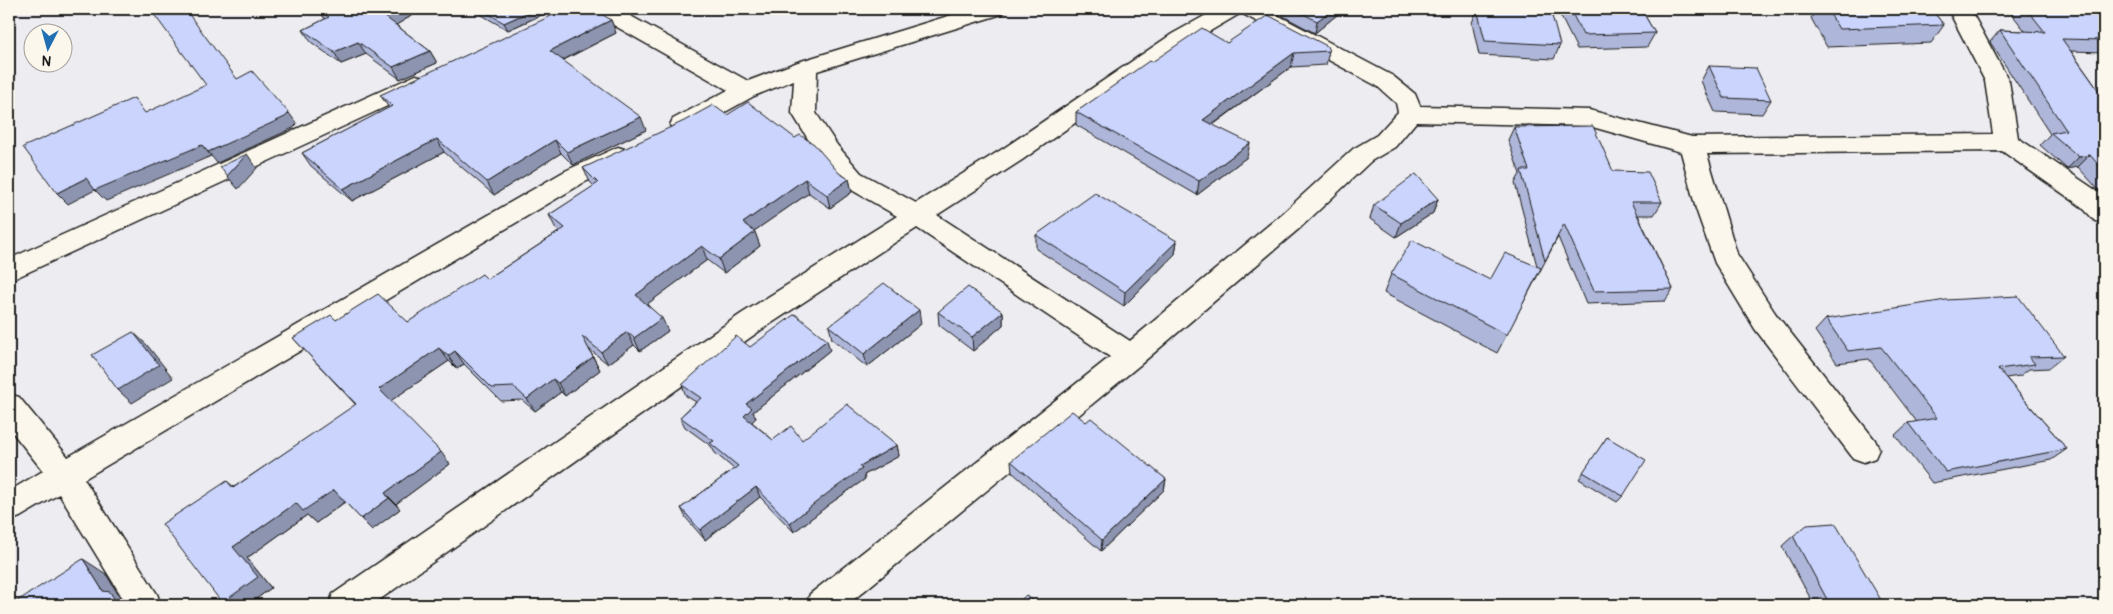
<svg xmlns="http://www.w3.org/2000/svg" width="2113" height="614" font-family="Pangolin,sans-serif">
  <rect width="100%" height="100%" fill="#ececf1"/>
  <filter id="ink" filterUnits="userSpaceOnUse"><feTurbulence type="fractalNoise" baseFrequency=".02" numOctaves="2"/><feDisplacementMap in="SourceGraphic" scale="10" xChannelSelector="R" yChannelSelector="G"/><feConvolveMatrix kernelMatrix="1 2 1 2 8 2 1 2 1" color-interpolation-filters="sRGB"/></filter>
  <g filter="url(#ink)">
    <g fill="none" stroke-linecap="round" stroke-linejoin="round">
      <defs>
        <path id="street" d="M591,9H618L748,81L798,62L971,9H1005L1002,14L817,71L816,113L837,145L861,173L916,203L1004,148L1172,34L1217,9H1266L1393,76L1415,94L1420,106L1589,110L1692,137L1993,134L1985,81L1948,9H1970L2009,81L2018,138L2100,193L2104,198V223L2095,221L2082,207L2002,151L1707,154L1737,254L1775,313L1875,440L1879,449L1875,458L1864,462L1853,458L1755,329L1715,263L1696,209L1681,152L1589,126L1416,122L1395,147L1371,161L1301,227L1141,364L847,605H806L810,594L1110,357L917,228L761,330L372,605H329L333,594L741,314L897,216L843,185L819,157L792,113L794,80L754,96L691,131L682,133L673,131L670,125L673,119L728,90L594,14ZM1241,13L1377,86L1396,103L1398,112L1377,135L1353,149L1283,213L1130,341L937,215L1022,160L1188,44Z
          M416,75L424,77L428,83L424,89L9,281V259Z
          M618,147L627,150L630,156L627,162L583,183L84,479L157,594L161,605H127L59,494L20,517L9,521V491L43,471L9,428V394L19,397L68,457L565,171Z"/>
      </defs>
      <!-- street casing -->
      <use href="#street" stroke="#1c1c1c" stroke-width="3"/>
      <!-- street -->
      <use href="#street" fill="#fbf7ec" fill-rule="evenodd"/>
    </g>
    <!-- wall -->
    <path fill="#aeb6d9" stroke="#1c1c1c" d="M423,9L396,25L430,51L437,63L400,79L366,54L341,64L311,42L303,30L325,19L319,10Z
      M471,9H555L508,30Z
      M1285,9H1344L1315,33L1283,16Z
      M1477,9L1560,45L1554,59L1479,55L1472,23Z
      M1557,9H1641L1655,33L1647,47L1577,49Z
      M1817,9H1931L1944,25L1931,43L1827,47L1811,18Z
      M2008,9H2104V52L2071,51L2104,98V196L2078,167L2067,169L2040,145L2050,134L1990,42L2000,30L2025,31Z
      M611,20L616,33L562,61L646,130L573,165L561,153L494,195L444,152L352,201L311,166L302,153L389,108L380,95Z
      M1227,43L1329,51L1326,65L1291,67L1213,125L1247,157L1197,195L1076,125V112L1152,62Z
      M1709,66L1771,100L1762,114L1715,112L1701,81Z
      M727,115L849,179L852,192L830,208L809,193L754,231L760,246L724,273L707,260L647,304L668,331L640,351L634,345L608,364L589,349L600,370L565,396L561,392L535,411L522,400L501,401L464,364L457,369L449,361L390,401L450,464L396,504L400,509L372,530L345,502L316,523L307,515L247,558L271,588L248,605H226L227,481L234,487L356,405L293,338L336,320L408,322L487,279L560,231L556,229L549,215L594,186L590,182L583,168Z
      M1514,127L1613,171L1662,202L1654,215H1638L1673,289L1665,301L1586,304L1558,237L1497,353L1384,293L1391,274L1490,280L1537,266L1515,183L1520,174L1508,140Z
      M1438,199L1433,213L1396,237L1370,219L1374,205Z
      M1036,235L1177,241L1175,254L1124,306L1036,249Z
      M938,312H1003V325L973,351L939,325Z
      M1826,319L2064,356L2049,368L2029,369L2020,376L2006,378L2067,449L2051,460L1932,483L1895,435L1908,423L1917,422L1869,359L1837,363L1815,331Z
      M921,324L867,367L832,339L829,326Z
      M750,347L830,350L753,412L756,418L752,422L773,440H802L897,445L899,456L864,475L865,479L831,503L794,532L760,497L705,540L686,518L681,508L734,469L715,453L711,446L685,427L680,417L696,402L686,396L682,385Z
      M1086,422L1166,479L1164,490L1101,551L1012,472L1011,461Z
      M1607,437L1623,496L1617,502L1579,479Z
      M1793,536L1884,605H1814L1782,546Z"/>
    <!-- shaded-wall -->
    <path fill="#8d94b0" stroke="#1c1c1c" d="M395,9H423L391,28L384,16Z
      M535,9H555L508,30L504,23Z
      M1333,9H1344L1315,33L1317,21Z
      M611,20L616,33L555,64L550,51Z
      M358,42L366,54L341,64L334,52Z
      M430,51L437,63L400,79L393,67Z
      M1294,53L1291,67L1201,133L1203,120Z
      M289,113L297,124L293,128L217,163L208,152Z
      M641,117L646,130L573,165L567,152Z
      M437,139L444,152L352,201L343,189Z
      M555,140L561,153L494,195L487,182Z
      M1250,143L1247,157L1197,195L1199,181Z
      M202,145L211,156L106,201L95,190L68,204L57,193L86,178Z
      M247,154L257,168L238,189L227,176Z
      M2090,155L2078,167L2067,169L2079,157Z
      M805,179L809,193L747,236L743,223Z
      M849,179L852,192L830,208L827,195Z
      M1438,199L1433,213L1396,237L1401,223Z
      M755,232L760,246L724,273L719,259Z
      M1177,241L1175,254L1124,306L1125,292Z
      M702,246L707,260L642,308L636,295Z
      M919,310L921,324L867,367L864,354Z
      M1003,312V325L973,351L972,337Z
      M662,318L668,331L640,351L634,338Z
      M133,332L147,345L173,378L132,403L118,390Z
      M627,332L634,345L608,364L601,352Z
      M827,340L830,350L753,412L756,418L748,426L744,416L746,404Z
      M439,348L449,361L389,402L379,389Z
      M455,351L464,364L457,369L448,356Z
      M593,357L600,370L565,396L558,383Z
      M553,379L561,392L535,411L527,399Z
      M897,445L899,456L864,475L865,479L831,503L794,532L790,523L860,466Z
      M441,452L450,464L396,504L385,493Z
      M1166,479L1164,490L1101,551L1102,540Z
      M756,487L760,497L705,540L700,530Z
      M334,490L346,501L316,523L307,515L247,558L271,588L248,605H226L222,603L233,547L296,503Z
      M389,498L400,509L372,530L361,519Z
      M83,559L106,574L121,599L131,605H118L103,591Z"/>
    <!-- building -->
    <path fill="#cad4fc" stroke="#1c1c1c" d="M160,9H185L237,79L252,71L289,113L285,117L208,152L202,145L95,190L86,178L57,193L23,147L134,98L145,113L206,85L153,13Z
      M322,9H395L384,16L430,51L393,67L358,42L334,52L303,30L329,17L319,10Z
      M481,9H535L504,23Z
      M566,9H594L611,20L550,51L641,117L567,152L555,140L487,182L437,139L343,189L302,153L392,106L380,95Z
      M1294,9H1333L1317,21Z
      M1477,9L1551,12L1560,45L1485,41Z
      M1570,9H1641L1655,33L1583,35Z
      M1827,9H1931L1944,25L1839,29Z
      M2027,9H2104V40L2062,39L2104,98V171L2090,155L2079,157L2051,133L2066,130L2000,30L2045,32Z
      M1268,15L1327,46L1329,51L1294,53L1203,120L1250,143L1199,181L1076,112L1149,61L1152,62L1202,28L1227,43Z
      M1709,66L1756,68L1771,100L1724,98Z
      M748,102L795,138L800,135L814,144L839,173L849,179L827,195L805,179L743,223L755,232L719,259L702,246L636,295L662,318L634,338L627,332L601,352L582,336L593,357L558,383L553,379L527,399L514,387L492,388L455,351L448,356L439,348L379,389L441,452L385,493L389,498L361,519L334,490L303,511L296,503L233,547L258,577L222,603L162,524L227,481L233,488L356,404L293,338L331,315L336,320L378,294L408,322L482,274L487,279L565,228L549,215L598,183L583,168L684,121L713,105L727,115Z
      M1593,126L1613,171L1648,172L1662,202H1631L1673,289L1594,291L1564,224L1545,261L1521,170H1529L1514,127Z
      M247,154L227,176L220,167Z
      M1416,174L1438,199L1401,223L1374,205Z
      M1095,193L1177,241L1125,292L1036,235Z
      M1412,240L1490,280L1505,253L1541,268L1507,335L1391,274Z
      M884,283L919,310L864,354L829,326Z
      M968,287L1003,312L972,337L938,312Z
      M2018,296L2064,356L2029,357L2035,364L1998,369L2067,449L1946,472L1908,423L1937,418L1881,347L1848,351L1826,319L1946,300Z
      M795,314L827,340L746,404L752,408L744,416L773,440L791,426L802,440L847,404L897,445L860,466L862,469L828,493L790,523L756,487L700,530L681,508L738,466L710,443L714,441L680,417L701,398L682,385L736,336L750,347Z
      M133,332L159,365L118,390L92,355Z
      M1072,411L1086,422L1091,418L1166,479L1102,540L1011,461Z
      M1607,437L1646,460L1623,496L1583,472Z
      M1835,523L1884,605H1830L1793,536L1807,525Z
      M83,559L103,591L110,592L118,605H11Z
      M1026,595L1039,605H1016Z"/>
  </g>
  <!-- margin -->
  <rect width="2113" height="614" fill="none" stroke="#fbf7ec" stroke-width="30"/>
  <rect x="15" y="15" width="2083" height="584" fill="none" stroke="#1c1c1c" stroke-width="2" filter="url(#ink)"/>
  <!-- north arrow -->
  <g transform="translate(48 48) rotate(186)"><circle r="24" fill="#fbf7ec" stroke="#a29f99"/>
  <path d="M0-4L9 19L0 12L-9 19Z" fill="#1f6fb2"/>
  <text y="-8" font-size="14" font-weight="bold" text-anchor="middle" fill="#1c1c1c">N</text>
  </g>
</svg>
